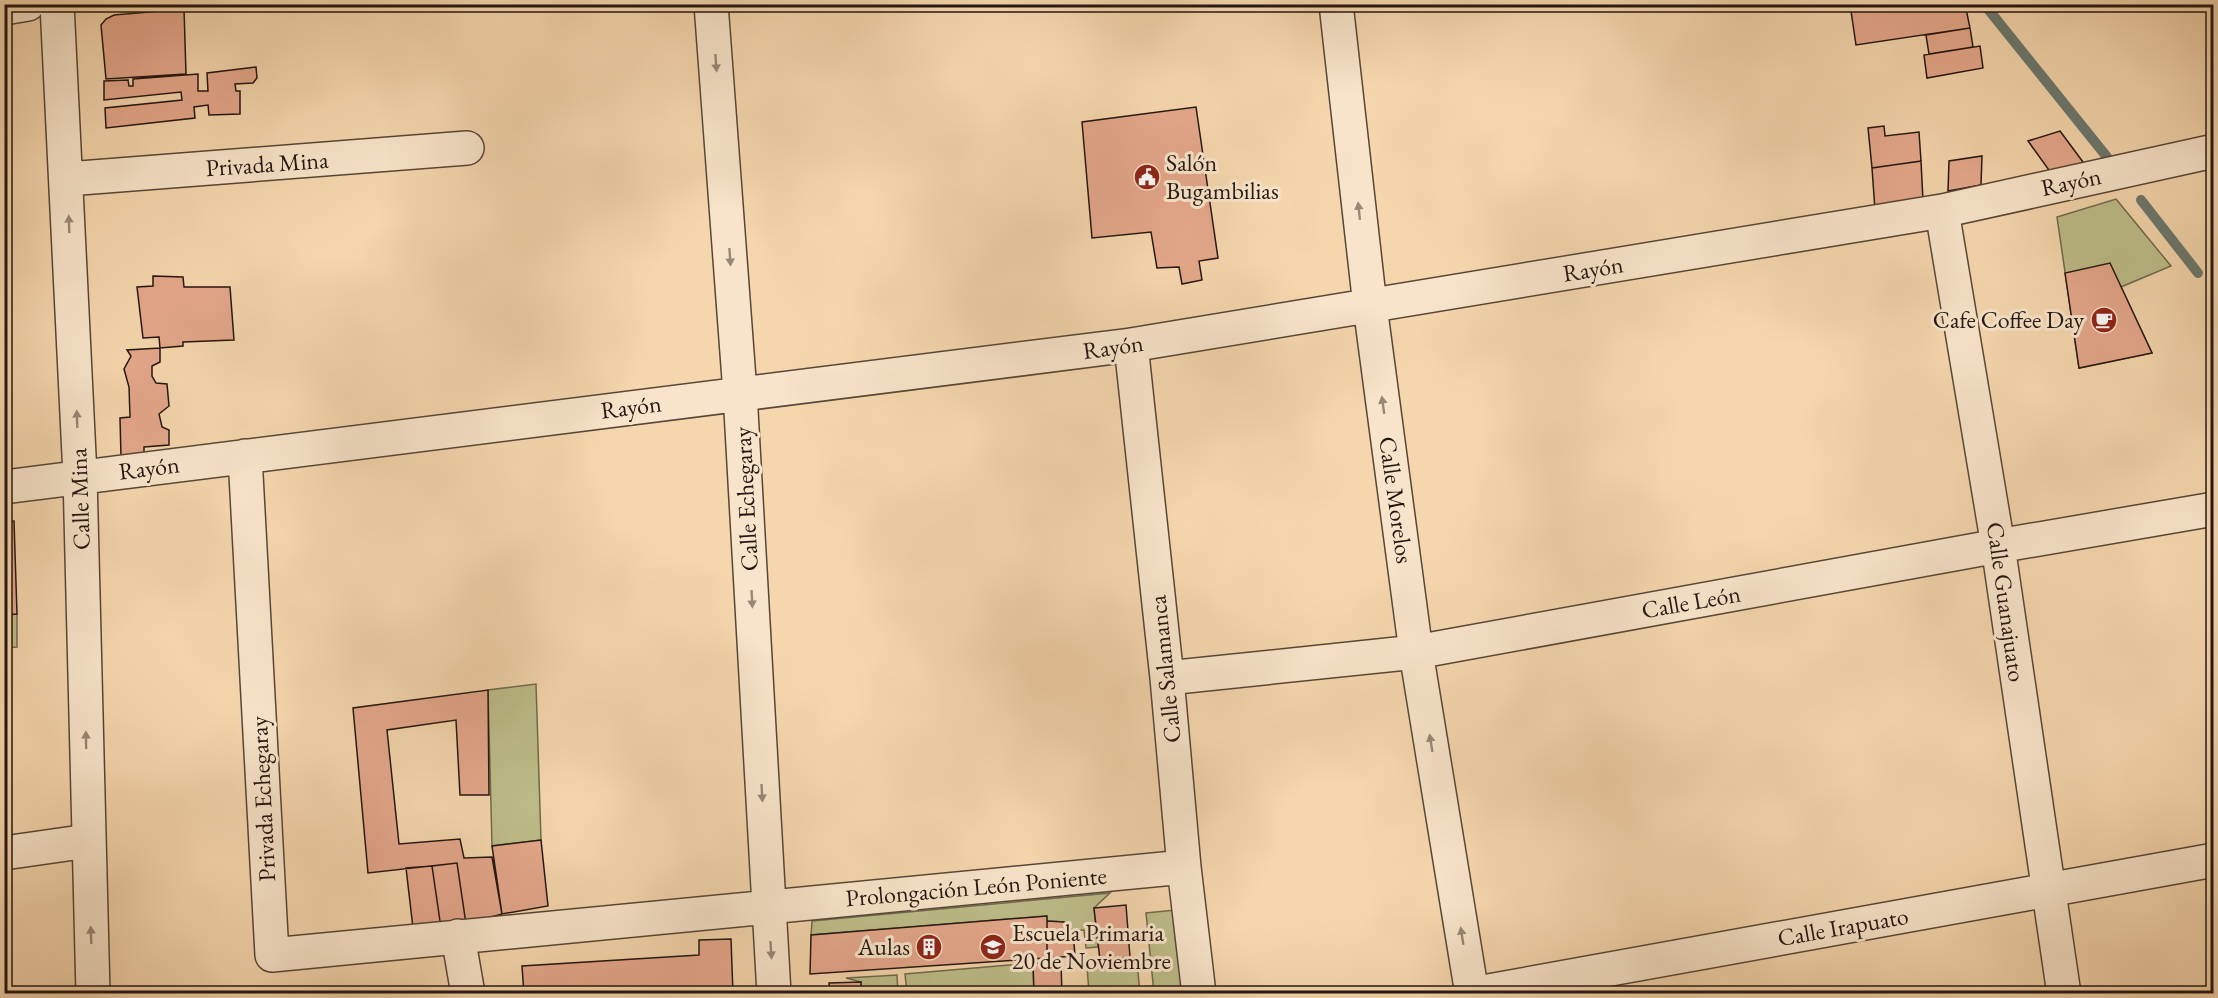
<svg xmlns="http://www.w3.org/2000/svg" width="2218" height="998" font-family="'EB Garamond',serif">
  <rect width="100%" height="100%" fill="#f5d6ad"/>
  <filter id="stains"><feTurbulence type="fractalNoise" baseFrequency=".00333" numOctaves="4"/><feColorMatrix values="0 0 0 0 .2 0 0 0 0 .09 0 0 0 0 .02 0 0 0 .5 -.17"/></filter>
  <radialGradient id="worn" r=".72"><stop offset=".6" stop-color="#630" stop-opacity="0"/><stop offset="1" stop-color="#630" stop-opacity=".3"/></radialGradient>
  <!-- green -->
  <path fill="#bdbd89" stroke="#706a4d" stroke-width="1.5" d="M2116,199L2171,266L2121,287L2152,353L2079,368L2057,217Z
    M17,614V647L5,648V615Z
    M536,684L541,840L492,846L488,690Z
    M1110,893L1094,908L1098,947L1086,948L1084,930L1073,931L1064,922L1047,921L1046,916L811,935L812,921Z
    M1175,910L1183,993H1154L1146,913Z
    M1137,962L1140,993H1089L1087,966Z
    M1033,963L1034,993H907L905,974Z
    M897,975L898,993H861V982L846,978Z"/>
  <g fill="none" stroke-linecap="round" stroke-linejoin="round">
    <!-- stream -->
    <path stroke="#6c786f" stroke-width="10" d="M1984,4L2107,157
      M2141,200L2198,273"/>
  </g>
  <!-- building -->
  <path fill="#e4a78b" stroke="#241611" stroke-width="1.5" d="M1900,4H1965L1970,28L1856,45L1851,11Z
    M184,9L186,74L106,79L101,25L106,19L114,15Z
    M1970,28L1973,47L1929,54L1926,35Z
    M1980,46L1983,68L1927,78L1924,55Z
    M256,67L257,78L253,83L235,84L236,91H240V114L209,115L208,105L194,107L195,118L106,128L105,108L182,100L181,92L104,100V81L128,80L129,86H133V79L198,74V91H208L207,73Z
    M1196,107L1218,258L1199,261L1202,280L1182,284L1179,267L1157,268L1151,232L1092,238L1082,122Z
    M1884,126L1885,136L1919,132L1921,161L1872,168L1868,128Z
    M2060,131L2086,166L2051,173L2028,141Z
    M1982,156L1981,185L1948,191L1949,161Z
    M1921,161L1923,201L1875,210L1872,168Z
    M2110,263L2152,353L2079,368L2065,273Z
    M153,276L183,277L184,287H230L234,340L183,342V346L160,348L159,337L143,338L137,287L153,286Z
    M160,348V362L152,366V376L156,383L167,384L169,406L159,414L162,427L169,430V445L144,447V455L121,457L120,418L130,417L129,387L124,369L131,356L127,350Z
    M14,521L17,614L4,615V522Z
    M488,690L489,795H460L456,720L387,730L399,844L460,839L464,858L492,857L502,914L466,924L457,863L368,873L353,708Z
    M541,840L548,906L502,914L492,846Z
    M457,863L466,924L441,928L432,866Z
    M432,866L441,928H413L406,868Z
    M1126,905L1130,957L1100,960L1094,908Z
    M1047,916V958L810,974L811,935Z
    M1047,921L1064,922L1073,931L1075,956L1047,958Z
    M731,939L733,994H524L522,966L699,955V940Z
    M1033,963H1061L1062,994H1034Z
    M861,982V994H830L829,983Z"/>
  <g fill="none" stroke-linecap="round" stroke-linejoin="round">
    <defs>
      <path id="minor" d="M57,4L80,476L93,994
        M711,4L740,393L774,994
        M1336,4L1370,306L1416,652L1472,994
        M4,8L28,4
        M67,179L467,148
        M1942,211L1998,546L2064,994
        M1131,345L1167,678L1184,867L1199,994
        M245,456L272,955L1184,867
        M4,487L1131,345L1942,211L2214,151
        M1167,678L1416,652L1998,546L2214,509
        M4,853L88,841
        M458,936L468,994
        M1472,994L2214,860"/>
    </defs>
    <!-- minor casing -->
    <use href="#minor" stroke="#584638" stroke-width="36"/>
    <!-- minor -->
    <use href="#minor" stroke="#f8e4ca" stroke-width="33"/>
  </g>
  <!-- one-way arrows -->
  <defs><path id="oneway-solid" d="M-6-.8H1V-3.2L6.5 0L1 3.2V.8H-6Z" transform="scale(1.5)"/></defs>
  <g fill="#998777">
    <use href="#oneway-solid" transform="translate(716 63) rotate(86)"/>
    <use href="#oneway-solid" transform="translate(1359 211) rotate(-96)"/>
    <use href="#oneway-solid" transform="translate(69 224) rotate(-92)"/>
    <use href="#oneway-solid" transform="translate(730 257) rotate(86)"/>
    <use href="#oneway-solid" transform="translate(1383 405) rotate(-98)"/>
    <use href="#oneway-solid" transform="translate(77 419) rotate(-92)"/>
    <use href="#oneway-solid" transform="translate(752 599) rotate(87)"/>
    <use href="#oneway-solid" transform="translate(86 740) rotate(-91)"/>
    <use href="#oneway-solid" transform="translate(1431 743) rotate(-99)"/>
    <use href="#oneway-solid" transform="translate(762 793) rotate(87)"/>
    <use href="#oneway-solid" transform="translate(91 935) rotate(-92)"/>
    <use href="#oneway-solid" transform="translate(1462 936) rotate(-99)"/>
    <use href="#oneway-solid" transform="translate(771 950) rotate(86)"/>
  </g>
  <!-- icons -->
  <defs>
    <symbol id="civic-disc" viewBox="-11 -11 22 22"><circle r="9.5" fill="#8f2418" stroke="#f8e4ca"/><path d="M-.6-6.5H3V-4.5H.6V-3L4-1V1h2V6H-6V1h2V-1L-.6-3ZM-1.2 2.5V6h2.4V2.5Z" fill="#fff"/></symbol>
    <symbol id="cafe-disc" viewBox="-11 -11 22 22"><circle r="9.5" fill="#8f2418" stroke="#f8e4ca"/><path d="M-5.5-4.5H6V0H3Q3 3.5 0 3.5H-2.5Q-5.5 3.5-5.5 0ZM3-3.2v2h1.7v-2ZM-6 4.5H4V6H-6Z" fill="#fff"/></symbol>
    <symbol id="building-disc" viewBox="-11 -11 22 22"><circle r="9.5" fill="#8f2418" stroke="#f8e4ca"/><path d="M-4-6H4V6H1V3H-1V6H-4ZM-2.5-4.3h1.7v1.8h-1.7ZM.8-4.3h1.7v1.8H.8ZM-2.5-1h1.7V.8h-1.7ZM.8-1h1.7V.8H.8Z" fill="#fff"/></symbol>
    <symbol id="school-disc" viewBox="-11 -11 22 22"><circle r="9.5" fill="#8f2418" stroke="#f8e4ca"/><path d="M0-5L7-2L0 1L-7-2ZM-4 1L0 2.5L4 1V4Q0 6-4 4Z" fill="#fff"/></symbol>
  </defs>
  <g fill-rule="evenodd">
    <use href="#civic-disc" x="1132" y="162" width="30" height="30"/>
    <use href="#cafe-disc" x="2089" y="305" width="30" height="30"/>
    <use href="#building-disc" x="914" y="932" width="30" height="30"/>
    <use href="#school-disc" x="978" y="932" width="30" height="30"/>
  </g>
  <g text-anchor="middle" stroke-width="6" stroke-linejoin="round" paint-order="stroke">
    <!-- poi labels -->
    <g font-size="24" fill="#241611" stroke="#f8e4ca" text-anchor="start">
      <text x="1166" y="171">Salón<tspan x="1166" dy="28">Bugambilias</tspan></text>
      <text x="2084" y="328" text-anchor="end">Cafe Coffee Day</text>
      <text x="1012" y="941">Escuela Primaria<tspan x="1012" dy="28">20 de Noviembre</tspan></text>
      <text x="910" y="955" text-anchor="end">Aulas</text>
    </g>
    <!-- street labels -->
    <g font-size="24" fill="#241611" stroke="#f8e4ca">
      <text transform="translate(267 164) rotate(-4)" y="8">Privada Mina</text>
      <text transform="translate(2071 182) rotate(-12)" y="8">Rayón</text>
      <text transform="translate(1593 269) rotate(-9)" y="8">Rayón</text>
      <text transform="translate(1113 347) rotate(-8)" y="8">Rayón</text>
      <text transform="translate(631 407) rotate(-7)" y="8">Rayón</text>
      <text transform="translate(149 468) rotate(-7)" y="8">Rayón</text>
      <text transform="translate(80 499) rotate(-92)" y="8">Calle Mina</text>
      <text transform="translate(746 499) rotate(-93)" y="8">Calle Echegaray</text>
      <text transform="translate(1396 500) rotate(82)" y="8">Calle Morelos</text>
      <text transform="translate(1691 602) rotate(-10)" y="8">Calle León</text>
      <text transform="translate(2006 602) rotate(82)" y="8">Calle Guanajuato</text>
      <text transform="translate(1165 669) rotate(-96)" y="8">Calle Salamanca</text>
      <text transform="translate(263 799) rotate(-93)" y="8">Privada Echegaray</text>
      <text transform="translate(976 887) rotate(-5)" y="8">Prolongación León Poniente</text>
      <text transform="translate(1843 927) rotate(-10)" y="8">Calle Irapuato</text>
    </g>
  </g>
  <!-- margin -->
  <rect width="2218" height="998" fill="none" stroke="#f5d6ad" stroke-width="24"/>
  <rect x="6" y="6" width="2206" height="986" fill="none" stroke="#241611" stroke-width="3"/>
  <rect x="12" y="12" width="2194" height="974" fill="none" stroke="#241611" stroke-width="1.5"/>
  <rect width="100%" height="100%" filter="url(#stains)"/>
  <rect width="100%" height="100%" fill="url(#worn)"/>
</svg>
